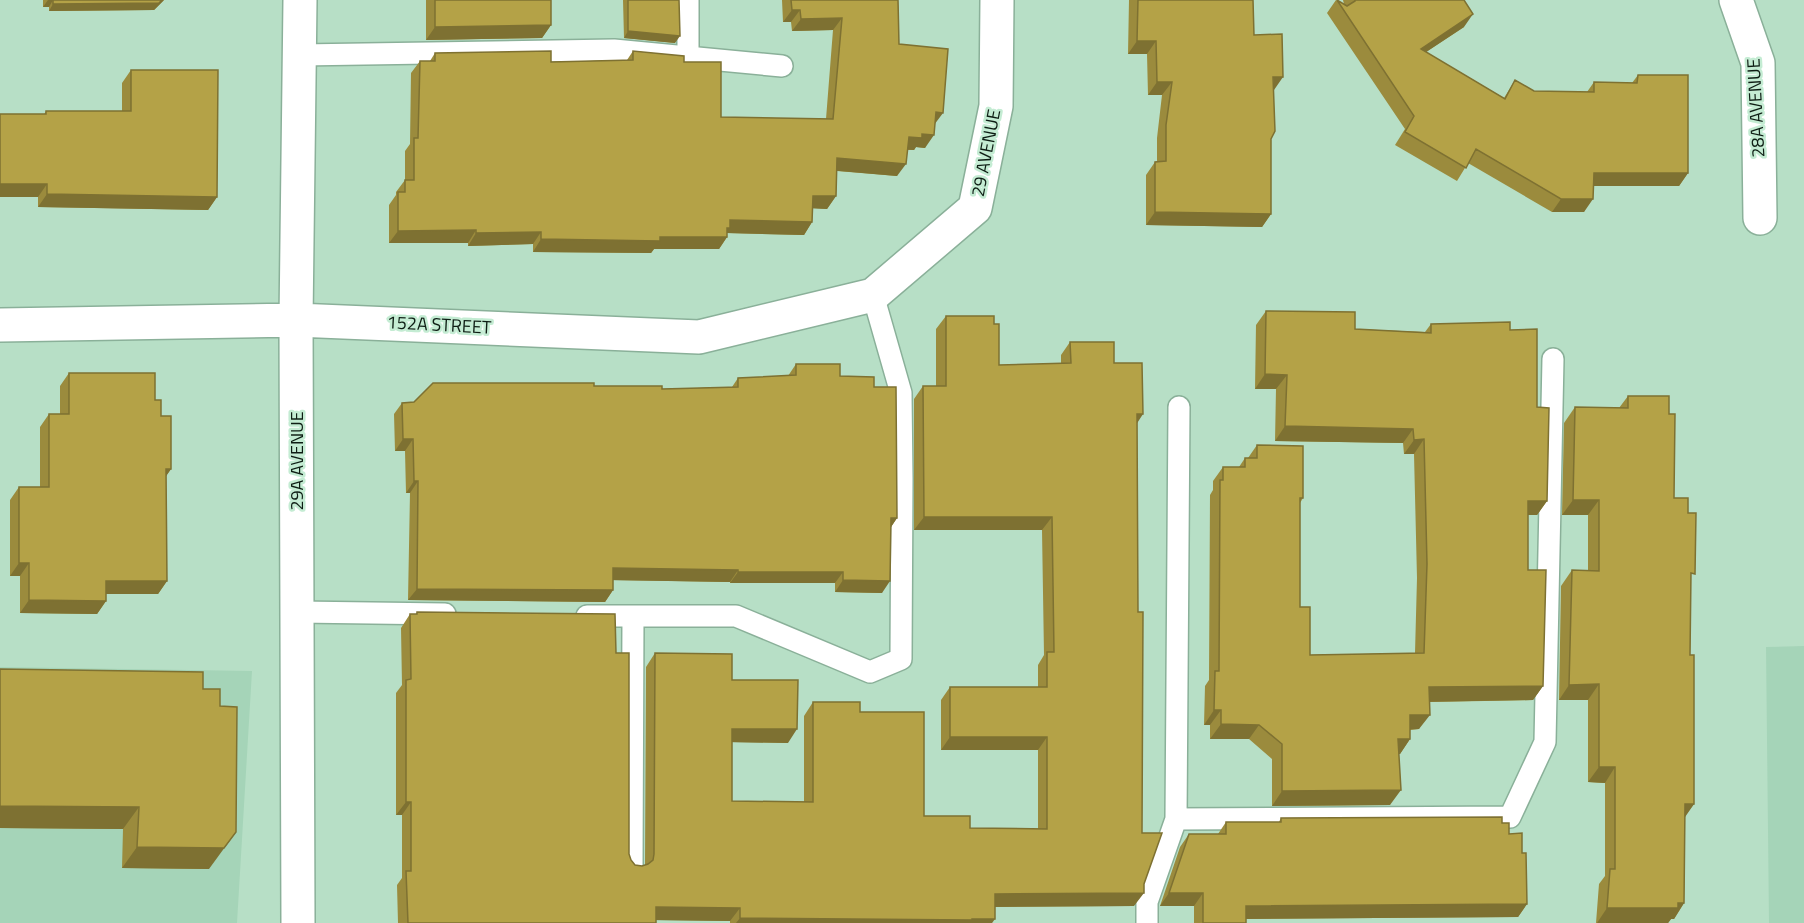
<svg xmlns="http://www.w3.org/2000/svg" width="1804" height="923" font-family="'Titillium Web',sans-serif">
  <rect width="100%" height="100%" fill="#b7dfc6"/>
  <!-- built -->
  <path fill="#a5d4b8" d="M1804,646V923H1769L1766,647Z
    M0,667L252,671L237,923H0Z"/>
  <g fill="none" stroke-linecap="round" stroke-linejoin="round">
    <defs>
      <path id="lane" d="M688,0V57
        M300,55L614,50L782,66
        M298,612L445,614
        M587,616H736L870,672L901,659L902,479L901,393L873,295
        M1176,819L1510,817L1545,742L1553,359
        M632,867L633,616
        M1147,923V902L1176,819L1179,407"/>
      <path id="street" d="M1736,0L1758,63L1760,218
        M0,325L296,320L699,337L873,295L975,208L996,106L997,0
        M298,923L296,320L300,0"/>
    </defs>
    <!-- lane casing -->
    <use href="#lane" stroke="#8ab099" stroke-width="24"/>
    <!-- street casing -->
    <use href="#street" stroke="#8ab099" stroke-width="36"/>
    <!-- lane -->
    <use href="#lane" stroke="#fff" stroke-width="21"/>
    <!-- street -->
    <use href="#street" stroke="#fff" stroke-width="33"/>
  </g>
  <!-- wall -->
  <path fill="#9b8b3d" d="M43,0H164L154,10L49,11V7H43Z
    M426,0H551V25L542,38L426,40Z
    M623,0H679L675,43L624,38Z
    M782,0H898L899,44L935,123L925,148L916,147L914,150H907L897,176L837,171L836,196L827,209L813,208L812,222L804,235L727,233V237L719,249H654L651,253L533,252V244L468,246V243H389V205L396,195V192L405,180V151L410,144L411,73L420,61H430L435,53L551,62L627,60L633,51L684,62L721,117L826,119L833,30L792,31L791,22H783Z
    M1129,0H1253L1254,35L1274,90L1271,139V214L1262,227L1146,225V175L1155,162H1157V138L1162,95H1148L1147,54H1128Z
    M1336,0L1344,4L1343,0H1464V27L1426,52L1504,98L1515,80L1534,91L1587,92L1594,82L1632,83L1638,75L1688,173L1679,186H1593L1584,212H1552L1468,163L1457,181L1395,145L1405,129L1327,13Z
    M131,70L217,197L208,210L38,207V197H0L46,111H122V83Z
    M1266,311L1355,329L1425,332L1431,324L1510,330L1537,407L1547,501L1537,515H1528V570L1543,686L1533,700L1429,702L1419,729L1410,730V739L1400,754H1399L1390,805L1272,806V759L1249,739H1210V725H1204L1205,686L1209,680L1210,495L1213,490V481L1223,467H1239L1245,458H1248L1257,445L1303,498L1300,503V607L1310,655L1415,653L1417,578L1414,454H1404L1403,443L1275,441L1276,389H1255L1256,325Z
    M946,316L999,365L1061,364V355L1070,342L1114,363L1137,423L1134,906L995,907L992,923H730V921L656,920V923H398L397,885L402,878V815H396V693L402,685L401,628L410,614H416L417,612L616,653L629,854L631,860L635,865L642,866L645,865L646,667L655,653L732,680L788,743L732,742V801L804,802V716L813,702L860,712L924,816L970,828L1038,829V750H941V700L950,687H1038V665L1044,655L1042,530H914V399L923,386H936V329Z
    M796,364L840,376L874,387L897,518L891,527L882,593L835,592V583H730V582L613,580V590L605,602L408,600L410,493H406L405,451H395L394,414L402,403L594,386L662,389L732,387L738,378L788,376Z
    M69,373L155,400L161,416L171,469L166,476L167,581L158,594H106V601L97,614L20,613V576H10V500L19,487H40V427L49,414H60V386Z
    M1628,396L1669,414L1674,498L1688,513L1691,580L1690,655L1694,804L1685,816L1684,903L1674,919H1671L1668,923H1596L1599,884L1605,876V783L1588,782V700H1559L1561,586L1572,570L1588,571V515H1562L1564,423L1575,407L1619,408Z
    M0,669L203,689L209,869L122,868L123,829L0,828Z
    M1281,818L1502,823L1522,853L1527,904L1518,917L1246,919V923H1194V906H1160L1180,847L1189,834H1218L1226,822H1279Z"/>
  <!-- shaded-wall -->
  <path fill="#7e7132" d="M48,0H53L49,7H43Z
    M164,0L154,10L49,11L53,4Z
    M792,10H800L791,22H783Z
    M1473,14L1464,27L1411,62L1421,49Z
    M842,18L833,30L792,31L801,19Z
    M551,25L542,38L426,40L435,27Z
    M628,31L680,36L675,43L624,38Z
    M1137,41H1156L1147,54H1128Z
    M1273,77H1283L1274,90Z
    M1157,82H1172L1162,95H1148Z
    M936,112L943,113L934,125Z
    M922,134L934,135L925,148L916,147L914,150L900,149L909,137Z
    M837,158L906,164L897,176L828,170Z
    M1594,173H1688L1679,186H1584Z
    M0,184H47L38,197H0Z
    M47,194L217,197L208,210L38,207Z
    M813,196H836L827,209L805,208Z
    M1561,199H1593L1584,212H1552Z
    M1155,212L1271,214L1262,227L1146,225Z
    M730,220L812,222L804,235L727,233V237L719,249H654L651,253L533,252L541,239L660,237Z
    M476,230L468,243H389L398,231Z
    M541,232L533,244L468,246L476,233Z
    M1265,374L1287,375L1276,389H1255Z
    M1137,414H1143L1134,428Z
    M1285,426L1413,429L1403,443L1275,441Z
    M403,439H413L405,451H395Z
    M1424,439L1414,454H1404L1414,440Z
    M166,469H171L162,482Z
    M414,481H418L410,493H406Z
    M1573,500H1599L1588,515H1562Z
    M1528,501H1547L1537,515H1518Z
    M924,517H1052L1042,530H914Z
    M891,518H897L889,530Z
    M19,563H29L20,576H10Z
    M613,568L738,570L730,582L604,580Z
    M738,572H843L835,583H730Z
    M843,580L890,581L882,593L835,592Z
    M106,581H167L158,594H97Z
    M417,589L613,590L605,602L408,600Z
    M29,600L106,601L97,614L20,613Z
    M1599,684L1588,700H1559L1569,685Z
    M1543,686L1533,700L1419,702L1429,687Z
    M1214,710H1221L1210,725H1204Z
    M1410,715H1430L1419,729L1399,730Z
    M1221,724L1259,725L1249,739H1210Z
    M732,729H797L788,743L723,742Z
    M950,737H1047L1038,750H941Z
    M1398,739H1410L1400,754H1388Z
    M1599,767H1615L1605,783L1588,782Z
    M1401,790L1390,805L1272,806L1282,791Z
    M406,802H411L402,815H396Z
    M1685,804H1694L1683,820Z
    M0,806L139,807L123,829L0,828Z
    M236,832L209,869L122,868L137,847Z
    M1144,893L1134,906L986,907L995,894Z
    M1169,893H1203L1194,906H1160Z
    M1678,903H1684L1674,919H1671L1668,923H1597L1607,908Z
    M1527,904L1518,917L1237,919L1246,906Z
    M656,907L740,908L730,921L647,920Z
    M740,918L972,919H995L992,923H736Z"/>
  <!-- building -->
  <path fill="#b4a247" stroke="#7e7132" stroke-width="1.5" d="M53,0H162L159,3L53,4Z
    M435,0H551V25L435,27Z
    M628,0H679L680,36L628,31Z
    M791,0H898L899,44L948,49L943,113L936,112L934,135L922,134V138L909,137L906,164L837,158L836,196H813L812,222L730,220V228H727V237H660V241L541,239V232L476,233V230L398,231V192H405V180H414V138H418L420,61H435V53L551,51V62L633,60V51L684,56V62H721V117L833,119L842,18L801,19L800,10H792Z
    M1138,0H1253L1254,35L1282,34L1283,77H1273L1275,131L1271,139V214L1155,212V162L1166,161V125L1172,82H1157L1156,41H1137Z
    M1337,0L1347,6L1355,1V0H1464L1473,14L1421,49L1505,99L1515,80L1534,91L1594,92V82L1637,83L1638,75H1688V173H1594L1593,199H1561L1476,149L1466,168L1405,132L1414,116Z
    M131,70H218L217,197L47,194V184H0V114H46V111H131Z
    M1266,311L1355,312V329L1431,333V324L1510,322V330L1537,329V407L1549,408L1547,501H1528V570H1546L1543,686L1429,687L1430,715H1410V739H1398L1401,790L1282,791V744L1259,725L1221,724V710H1214L1215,671H1219L1220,480H1223V467H1245V458H1257V445L1303,446V498H1300V607H1310V655L1424,653L1427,564L1424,439L1414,440L1413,429L1285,426L1287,375L1265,374Z
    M946,316H994V324H999V365L1071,363L1070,342H1114V363H1142L1143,414H1137L1138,612H1143L1142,833H1162L1144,884V893L995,894V919H972V920L740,918V908L656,907V923H408L406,871H411V802H406V680L411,679L410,614H417V612L615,614L616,653H629V854L631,860L635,865L642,866L648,864L653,860L654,854L655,653L732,654V680H798L797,729H732V801L813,802V702H860V712H924V816H970V828L1047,829V737H950V687H1047V652H1054L1052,517H924L923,386H946Z
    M796,364H840V376L874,377V387H896L897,518H891L890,581L843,580V572H738V570L613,568V590L417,589L418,481H414L413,439H403L402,403L414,402L433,383H594V386H662V389L738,387V378L796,375Z
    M69,373H155V400H161V416H171V469H166L167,581H106V601L29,600V563H19V487H49V414H69Z
    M1628,396H1669V414H1675L1674,498H1688V513H1696L1695,574L1691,573L1690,655H1694V804H1685L1684,903H1678V908H1607L1610,869H1615V767H1599V684L1569,685L1572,570L1599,571V500H1573L1575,407L1628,408Z
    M0,669L203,672V689H220V706L237,707L236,832L224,848L137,847L139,807L0,806Z
    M1502,817V823H1509V834L1522,833V853H1526L1527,904L1246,906V923H1203V893H1169L1189,834H1226V822H1281V818Z"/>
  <g text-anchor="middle" stroke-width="5" stroke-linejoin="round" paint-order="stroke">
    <!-- street labels -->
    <g font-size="18" fill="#0e1d14" stroke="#c4ecd3">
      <text transform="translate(1756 108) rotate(-93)" y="6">28A AVENUE</text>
      <text transform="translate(986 153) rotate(-79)" y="6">29 AVENUE</text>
      <text transform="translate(439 325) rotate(3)" y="6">152A STREET</text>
      <text transform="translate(297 461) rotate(-90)" y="6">29A AVENUE</text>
    </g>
  </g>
</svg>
